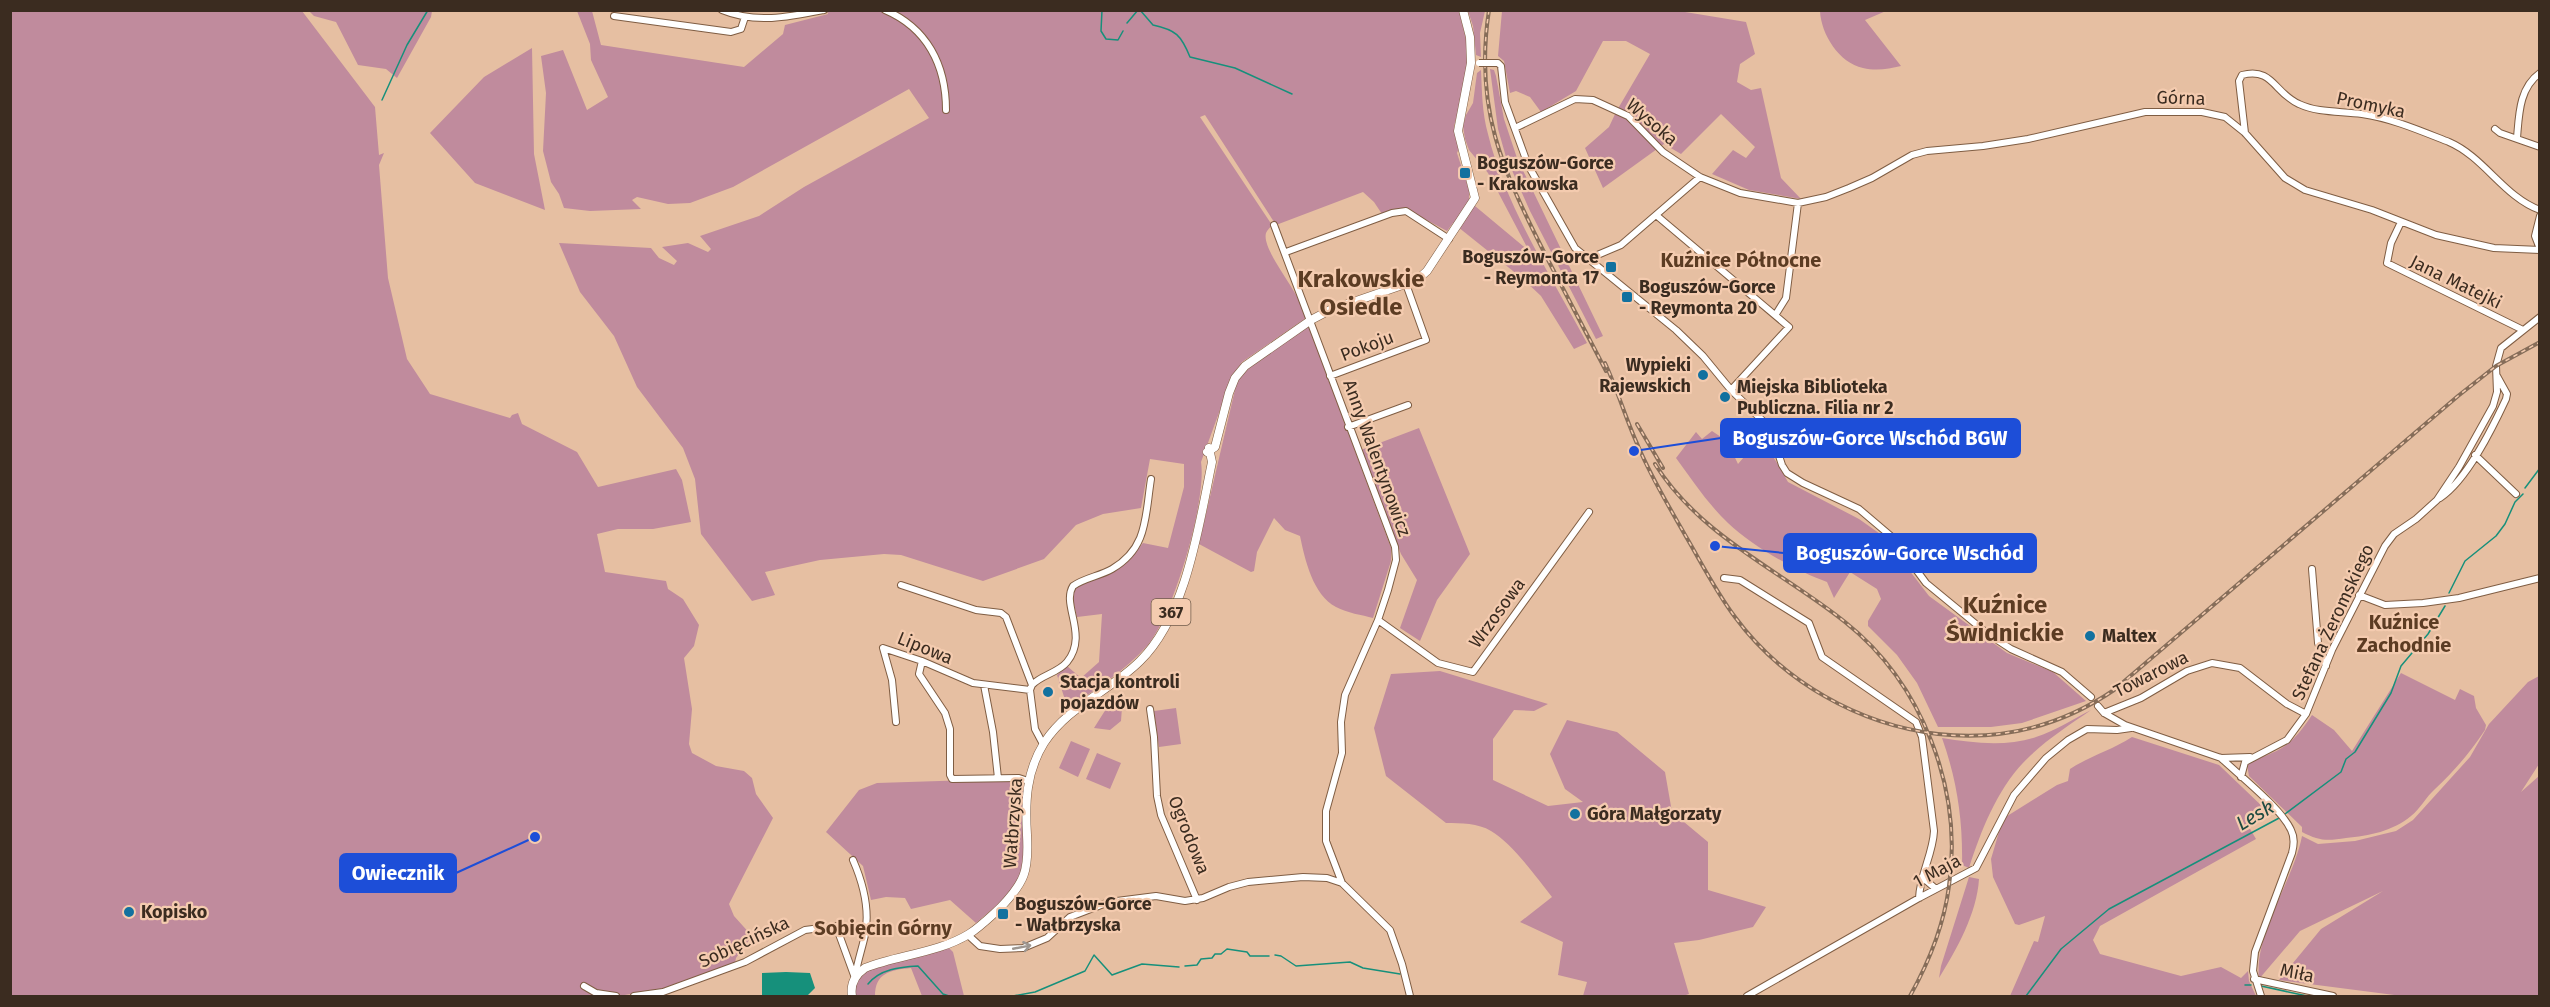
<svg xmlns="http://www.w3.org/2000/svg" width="2550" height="1007" font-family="'Fira Sans',sans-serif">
  <rect width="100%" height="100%" fill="#e6bfa2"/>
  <!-- green -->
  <path fill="#c08b9d" d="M1673,10L1746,22L1755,54L1740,64L1737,82L1751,90L1761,88L1781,178L1801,199L1749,190L1712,174L1733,150L1746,158L1755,147L1721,114L1681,154L1664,144L1603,188L1585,148L1609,127L1616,112L1650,54L1626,41H1603L1576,91L1541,112L1530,97L1516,91L1510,93L1504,61L1498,56L1502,11Z
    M10,11H302L375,107L379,155L384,153L379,165L388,278L407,359L430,394L510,418L512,415L518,413L522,424L577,452L598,487L676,469L682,480L691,522L653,529H618L597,534L605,572L666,581L668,589L683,599L699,625L694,646L684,658L692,709L689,744L692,753L716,766L744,771L752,778L756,794L773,818L729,904L734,916L752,936L736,958L734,968L670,988L618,996H11Z
    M309,11H432L431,17L397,78L386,69L358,65L336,22L314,16Z
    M577,11H592L601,45L744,67L783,34L785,25L828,14L827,11H1459L1467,43L1468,75L1454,126L1459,148L1457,153L1469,190V201L1529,251L1488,173L1469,150L1465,139L1463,126L1466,115L1473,103L1477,73L1481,70C1482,91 1482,113 1488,134C1505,205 1552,278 1587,343L1574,349L1541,296L1523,279L1453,223L1447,231L1406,209L1382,214L1374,202L1363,192L1276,225L1205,115L1200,117L1272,225C1270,228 1267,230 1266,233C1261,251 1302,294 1306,318L1242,362L1232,377L1201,462C1207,501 1173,616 1147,646C1125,671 1095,689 1068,709L1057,675L1067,666L1081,678L1099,662L1102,614L1077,617L1072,595L1074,588C1104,569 1118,574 1143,543L1168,548L1184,487V464L1150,459L1141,508L1103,514L1076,525L1044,559L983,581L901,555L884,554L820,560L765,572L775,595L752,601L701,534L695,479L683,448L637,387L614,336L580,292L559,243L651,248L659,258L674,265L677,261L662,247L688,243L708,252L711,249L700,236L759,216L804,187L929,118L909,89L733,187L690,203L668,204L637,197L632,200L641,209L590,211L564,208L559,194L551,182L543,151L546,93L541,56L563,50L587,110L608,97L591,60L590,44Z
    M1468,11H1485L1480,33L1481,57L1476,55L1473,26Z
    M1820,11H1886L1865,20L1901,66C1889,69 1876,71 1863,68C1839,63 1821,34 1820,11Z
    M532,48L534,154L545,210L475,183L430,133L484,77Z
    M1490,69L1494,70L1496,76L1504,119L1517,158L1603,336L1596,339L1530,211L1506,157L1498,129Z
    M1309,327L1391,548V561L1373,618C1362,615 1347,613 1336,607C1313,595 1305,560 1300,536L1285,530L1274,518L1257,552L1254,571L1251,572L1199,544L1237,381L1248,369L1305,328Z
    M1419,428L1470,554L1437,600L1420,641L1400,628L1417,580L1401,554L1361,450Z
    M1712,431L1727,441L1738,464L1766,431L1774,458L1788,482L1859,519L1883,536L1929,596L2007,653L2053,672L2086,701L2022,723L1991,727H1938L1917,683L1897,655L1868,626V621L1881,599L1877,589L1850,572L1834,598L1827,582C1796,571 1752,546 1728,523C1708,504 1692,480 1676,458L1696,432L1702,439Z
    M1440,671L1548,704L1534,711L1514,710L1493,739V780L1548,806L1583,802L1565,789L1550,754L1567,720L1617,732L1665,772L1672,812L1708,842V890L1766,907L1753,927L1699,940L1674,943L1689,994L1683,996H1583L1587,982L1558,975L1563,942L1520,922L1552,897C1537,878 1512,843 1491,831C1478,823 1461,823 1446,823L1386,776L1374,728L1391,674Z
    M2401,673L2455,700L2460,689L2474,696L2476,708L2486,725L2485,730C2468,755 2456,769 2435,789C2426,797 2420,809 2411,816C2393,831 2369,836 2346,838C2327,841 2319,841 2302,832V827L2249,776L2247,765L2249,762C2283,750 2292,745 2312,715L2334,730L2352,751Z
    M2539,676V764L2521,792L2539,776V996H2402L2279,980L2321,929L2383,891L2300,931L2259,979C2254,933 2293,882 2302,836L2318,844L2355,841L2396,831L2413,820L2470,757L2489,724L2528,682Z
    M1113,698L1122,707L1121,721L1110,730L1094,728Z
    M1176,708L1181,744L1159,747L1154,711Z
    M2091,710C2071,724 2049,738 2031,755C1999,784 1982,828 1969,868L1962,865C1963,821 1957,780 1942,738C1973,743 2006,747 2036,737C2055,731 2073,719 2091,710Z
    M2132,737L2219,765L2265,809L2263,814L2246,822L2256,839L2100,926L2093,940L2100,954L2181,976L2221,967L2241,978L2248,971L2249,981L2256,996H2010L2034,941L2038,942L2045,916L2019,925L2015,924L1993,877L1991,859L2001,825L2004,818L2057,785L2068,781L2070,769C2090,756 2112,750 2132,737Z
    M1071,741L1090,749L1078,777L1059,768Z
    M1097,753L1121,763L1110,789L1086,779Z
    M971,780L1021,781L1024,785C1019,816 1033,863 1013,889C1003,902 988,912 976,923L950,900L911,909L905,898L886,897L871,900L863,866L826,832L859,790L877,783Z
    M1969,877L1979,879C1977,913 1957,949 1939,978L1941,966Z
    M949,948L953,952L964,996H922L911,968C890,970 875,973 875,996H855V985L865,971Z"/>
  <!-- water -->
  <path fill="#16907b" d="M786,972L810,973L815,988L807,996H762V973Z"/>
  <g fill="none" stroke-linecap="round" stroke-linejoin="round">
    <!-- stream -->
    <path stroke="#16907b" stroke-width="1.5" d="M1102,10L1101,31L1106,39L1118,40L1123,31
      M1140,10L1153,25C1176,30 1181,35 1190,57L1235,68L1292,94
      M1127,23L1138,10
      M382,100L407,45L428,10
      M2525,488L2540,468
      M2449,593L2465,561L2496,536L2505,524L2515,502L2523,494
      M2285,814L2341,772L2346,759L2355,752L2391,693L2401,666L2428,634L2445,606
      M1275,955L1281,956L1296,966L1350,962L1363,968L1400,974
      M1185,966L1197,965L1201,959L1212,958L1215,954H1221L1227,949L1247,952L1250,956H1269
      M868,984C880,969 900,967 918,966L943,994L949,996
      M2245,985H2251
      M2261,986L2307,996
      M1013,996L1035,992L1085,971L1094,955L1112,975L1142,964L1179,967
      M2026,996L2061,949L2109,909L2281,817"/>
    <defs>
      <path id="minor" d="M722,10C756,24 789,17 824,10
        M885,10C927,28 946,65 946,110
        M614,16L731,32L741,29L745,17
        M1493,63H1498L1501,66L1505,102L1528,165L1575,248L1676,330L1703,356L1731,390L1765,423L1773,437L1782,465L1787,473L1803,483L1859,509L1892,537L1926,583L1988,634L2011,649L2062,672L2091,697
        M1515,128L1575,99L1593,100L1628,116L1663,152L1700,177L1740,193L1798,203L1826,197L1849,188L1872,178L1912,155L1927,151L1983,146L2028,139L2145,112H2202L2225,117L2245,133L2285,178L2305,190L2372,210L2436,235L2494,248L2540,250
        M2495,129L2500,133L2540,147
        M2245,133L2239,81L2242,75C2273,67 2274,93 2299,104C2318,113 2341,111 2362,114C2391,118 2421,131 2449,142C2484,157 2504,197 2540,210
        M2517,138C2519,115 2519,88 2540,73
        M1656,215L1789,327L1731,390
        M2540,216L2535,236L2540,249
        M2401,222L2391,243L2387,263L2521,329
        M1274,225L1395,547L1396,560L1388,590L1378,620L1345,695L1341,722L1342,753L1326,811V841L1342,883
        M1286,252L1392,213L1406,211L1449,239
        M1588,259L1621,245L1700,177
        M1776,314L1786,298L1798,203
        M1330,376L1426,340L1406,284
        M1348,427L1408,405
        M2475,455L2516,494
        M2440,498C2467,480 2492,429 2506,399L2507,394L2497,376
        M2312,569L2318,643L2326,666
        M1724,578L1740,580L1809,623L1822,657L1916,722L1922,737L1934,831C1933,854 1920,874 1919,898
        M901,585L976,610L1001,613L1006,617L1032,685L1030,690L1035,729L1043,744
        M2359,595L2385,605L2423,603L2459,598L2540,578
        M1378,620L1438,663L1473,672L1589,512
        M922,661L919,674L945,713L950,729V775L952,779L1019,778L1028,781
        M984,685L993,732L998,778
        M1032,685C1041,675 1058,673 1067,662C1089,635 1061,605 1073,586C1084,578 1100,576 1112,569C1148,548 1145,517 1151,479
        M2098,706L2104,713L2125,725L2221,758L2250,757
        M1150,709L1154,737L1157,796L1161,815L1197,900
        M2104,713L2141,698L2187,671L2212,663L2240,668L2287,704L2306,714
        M896,722L892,680L883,648L922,661L973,683L1030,690
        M2221,758C2239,775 2281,808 2291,830C2295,838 2294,845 2292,853L2255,952L2253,971L2261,996
        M2241,777L2245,762L2287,740L2306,714L2332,650L2385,546L2394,534L2416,519L2437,500L2459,467L2493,406L2497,392L2496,366L2501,348L2540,317
        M853,860C863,883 870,910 865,935C862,949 857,963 855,977
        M1922,877L1936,889
        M968,935L980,946L1000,949L1023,948L1047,938L1070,917L1109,902L1156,896L1185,901L1203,898L1229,887L1248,882L1303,877L1327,878L1342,883L1390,930L1402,964L1410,996
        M2254,979L2333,996
        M584,986L596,993L616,996
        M634,996L663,992L745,962L805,930L836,926L855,978
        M1747,996L1919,898L1976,868L2014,795L2046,758L2068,740L2087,729L2117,730L2131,728"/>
      <path id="major" d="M1207,452L1215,447L1229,393L1235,378L1245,366L1311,320L1330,310L1417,280L1427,271L1475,198L1458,131L1471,63L1470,37L1463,10
        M852,996C850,984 855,975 865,968C898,955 938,953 969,934C980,927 990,917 1000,908C1025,882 1029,871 1027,835C1025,802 1026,772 1044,743C1068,706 1110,691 1140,661C1187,615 1199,524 1212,462L1209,448"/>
    </defs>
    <!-- minor casing -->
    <use href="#minor" stroke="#7f5d43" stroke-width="8"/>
    <!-- major casing -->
    <use href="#major" stroke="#7f5d43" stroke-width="9"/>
    <!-- minor -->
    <use href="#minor" stroke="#fff" stroke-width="6"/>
    <!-- major -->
    <use href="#major" stroke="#fff" stroke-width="8"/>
    <defs>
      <path id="rail" d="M1489,10C1474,108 1502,169 1545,254C1565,293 1586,332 1606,371
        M1605,363C1618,391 1626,420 1639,448C1652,479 1671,510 1688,540C1703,566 1717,593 1735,617C1782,681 1859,725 1938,734C2001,741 2061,726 2114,690L2458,396L2496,366L2540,342
        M1637,424L1663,468
        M1655,464C1701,537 1780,570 1845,622C1922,683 1963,789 1949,886C1944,925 1929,962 1910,996"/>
    </defs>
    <!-- rail casing -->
    <use href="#rail" stroke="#866d59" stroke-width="4"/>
    <!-- rail -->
    <use href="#rail" stroke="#f4cbaf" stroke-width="1.5" stroke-dasharray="4.5" stroke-linecap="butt"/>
    <defs>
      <path id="minor-bridge" d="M1479,63H1493"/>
    </defs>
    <!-- minor-bridge casing -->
    <use href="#minor-bridge" stroke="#7f5d43" stroke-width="8" stroke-linecap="butt"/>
    <!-- minor-bridge -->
    <use href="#minor-bridge" stroke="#fff" stroke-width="6"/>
  </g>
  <!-- one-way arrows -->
  <defs><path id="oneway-shaft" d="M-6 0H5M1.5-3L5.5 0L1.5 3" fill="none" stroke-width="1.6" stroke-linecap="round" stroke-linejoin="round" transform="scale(1.5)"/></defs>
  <use stroke="#9d9690" href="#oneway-shaft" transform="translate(1022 947) rotate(-11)"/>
  <!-- markers -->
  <g fill="#12719f" stroke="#f4cbaf" stroke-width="2">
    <rect x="1459" y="167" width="12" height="12" rx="3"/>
    <rect x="1605" y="261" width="12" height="12" rx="3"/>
    <rect x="1621" y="291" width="12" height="12" rx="3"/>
    <circle cx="1703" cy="375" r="6"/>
    <circle cx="1725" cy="397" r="6"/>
    <circle cx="2090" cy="636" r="6"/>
    <circle cx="1048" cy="692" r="6"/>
    <circle cx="1575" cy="814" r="6"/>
    <circle cx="129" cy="912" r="6"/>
    <rect x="997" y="908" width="12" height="12" rx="3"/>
  </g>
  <g text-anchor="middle" stroke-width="4.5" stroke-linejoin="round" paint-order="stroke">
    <!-- shield labels -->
    <rect fill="#f4cbaf" stroke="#725c4b" stroke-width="1.5" x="1151.5" y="599" width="39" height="26" rx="4.5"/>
    <g font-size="16" font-weight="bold" fill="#3b2c20">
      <text x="1171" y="618">367</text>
    </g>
    <!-- street labels -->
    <g font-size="18" fill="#3b2c20" stroke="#f4cbaf">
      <text transform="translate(2181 98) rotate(2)" y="6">Górna</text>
      <text transform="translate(2371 105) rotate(12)" y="6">Promyka</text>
      <text transform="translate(1652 122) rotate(41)" y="6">Wysoka</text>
      <text transform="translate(2456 282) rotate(26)" y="6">Jana Matejki</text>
      <text transform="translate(1367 346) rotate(-21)" y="6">Pokoju</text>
      <text transform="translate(1377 458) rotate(70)" y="6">Anny Walentynowicz</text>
      <text transform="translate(1497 613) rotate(-54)" y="6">Wrzosowa</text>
      <text transform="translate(2333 622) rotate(-65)" y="6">Stefana Żeromskiego</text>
      <text transform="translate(925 648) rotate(22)" y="6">Lipowa</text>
      <text transform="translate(2151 674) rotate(-27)" y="6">Towarowa</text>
      <text transform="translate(1013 823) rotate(-86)" y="6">Wałbrzyska</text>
      <text transform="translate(1189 835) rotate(68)" y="6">Ogrodowa</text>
      <text transform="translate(1937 871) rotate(-28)" y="6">1 Maja</text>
      <text transform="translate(744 942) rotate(-25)" y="6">Sobięcińska</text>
      <text transform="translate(2297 973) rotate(12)" y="6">Miła</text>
    </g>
    <!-- poi labels -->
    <g font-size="18" font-weight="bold" fill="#3b2c20" stroke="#f4cbaf" text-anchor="start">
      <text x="1477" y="169">Boguszów-Gorce<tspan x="1477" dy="21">- Krakowska</tspan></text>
      <text x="1599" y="263" text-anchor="end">Boguszów-Gorce<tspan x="1599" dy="21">- Reymonta 17</tspan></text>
      <text x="1639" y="293">Boguszów-Gorce<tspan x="1639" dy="21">- Reymonta 20</tspan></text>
      <text x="1691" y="371" text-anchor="end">Wypieki<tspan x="1691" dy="21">Rajewskich</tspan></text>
      <text x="1737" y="393">Miejska Biblioteka<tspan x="1737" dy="21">Publiczna. Filia nr 2</tspan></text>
      <text x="2102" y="642">Maltex</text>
      <text x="1060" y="688">Stacja kontroli<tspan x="1060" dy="21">pojazdów</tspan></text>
      <text x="1587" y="820">Góra Małgorzaty</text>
      <text x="1015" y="910">Boguszów-Gorce<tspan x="1015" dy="21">- Wałbrzyska</tspan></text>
      <text x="141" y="918">Kopisko</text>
    </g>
    <!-- neighbourhood labels -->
    <g font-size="20" font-weight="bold" fill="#5c3c23" stroke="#f4cbaf">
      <text x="1741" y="267">Kuźnice Północne</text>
      <text x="2404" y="629">Kuźnice<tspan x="2404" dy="23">Zachodnie</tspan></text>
      <text x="883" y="935">Sobięcin Górny</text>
    </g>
    <!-- water labels -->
    <g font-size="20" font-style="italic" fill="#1d4b41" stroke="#f4cbaf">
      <text transform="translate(2255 815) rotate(-30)" y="7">Lesk</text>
    </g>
    <!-- district labels -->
    <g font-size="24" font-weight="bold" fill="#5c3c23" stroke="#f4cbaf">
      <text x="1361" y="287">Krakowskie<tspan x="1361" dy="28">Osiedle</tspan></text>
      <text x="2005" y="613">Kuźnice<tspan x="2005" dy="28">Świdnickie</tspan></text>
    </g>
  </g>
  <!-- callouts -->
  <path fill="none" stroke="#1d4ed8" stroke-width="2" d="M1634 451L1721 438M1715 546L1784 553M535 837L456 873"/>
  <g fill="#1d4ed8" stroke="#f4cbaf" stroke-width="2">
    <circle cx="1634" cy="451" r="6"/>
    <circle cx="1715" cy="546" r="6"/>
    <circle cx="535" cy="837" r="6"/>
  </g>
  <g fill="#1d4ed8" stroke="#1d4ed8" stroke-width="2">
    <rect x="1721" y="419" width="299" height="38" rx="6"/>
    <rect x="1784" y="534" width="252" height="38" rx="6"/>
    <rect x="340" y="854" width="116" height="38" rx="6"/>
  </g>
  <g font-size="20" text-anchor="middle" font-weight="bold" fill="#fff">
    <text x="1870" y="445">Boguszów-Gorce Wschód BGW</text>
    <text x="1910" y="560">Boguszów-Gorce Wschód</text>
    <text x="398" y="880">Owiecznik</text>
  </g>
  <!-- border -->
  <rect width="2550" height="1007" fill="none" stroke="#3b2c20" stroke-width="24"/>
</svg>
